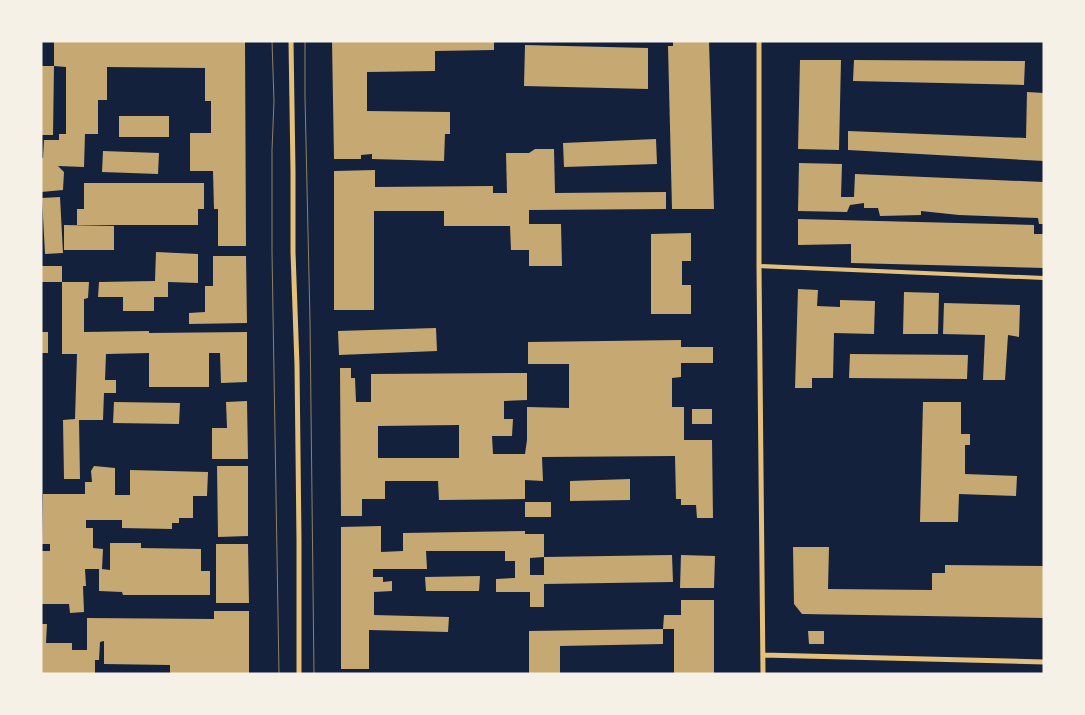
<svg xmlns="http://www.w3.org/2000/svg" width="1085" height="715" font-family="Rubik,sans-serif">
  <rect width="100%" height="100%" fill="#14213d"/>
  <!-- building -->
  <path fill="#c6a872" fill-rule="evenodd" d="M54,41H245L246,246H218V209H214L213,171H190V133H211V101H205V68L107,67V100H98V134H85L84,167L58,166L64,172L63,190L41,192V158H43L44,140H59V134H66V67L54,66Z
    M332,41H494V50L435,51V71L367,72V111L450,112V134H445L444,161L372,159V154L361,155V159H334Z
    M673,41H709L714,209H672L668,46H673Z
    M525,45L648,48V89L524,86Z
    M800,60H841L839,150L798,149Z
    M854,60L1025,61L1024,85L853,81Z
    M41,66H54L53,135H41Z
    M1027,92L1044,93V161L848,150V131L1026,138Z
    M119,116H169V137H119Z
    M656,139L657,164L564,167L563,143Z
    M535,149H554L555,193L666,192V209L529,210V224H561L562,266H529V250H511L510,226H444V211H374V310H334V171L375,170V187L493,186V193H507L506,153H529Z
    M103,151L159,153L158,174L102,172Z
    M799,163L842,164L841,197H854L855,174L1044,182V224H1039L1038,218L959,215L921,211V215L880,216L878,208H864V203L850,205L847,212L798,211Z
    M84,183H204V209H198V225H77V209H84Z
    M60,197L63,253L45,254L42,198Z
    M798,219L1034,225V234H1044V268L851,263V244L798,245Z
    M64,225L114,226V250H64Z
    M691,233V261H682V285H691V314H651V234Z
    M156,252L198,254V283L168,282V297H154V311H123V297H98L99,282L155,281Z
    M213,256H246L247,323L189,324V313L205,312V286H213Z
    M41,266H62V282H41Z
    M62,282H89L88,298L84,299V332L149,331V333L247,332V382L221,383L220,353H209V387H149V353L106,354L105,380H116V393H104L103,420H79L80,479H64L63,420L75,419L77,354H62Z
    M798,289L818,290L817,306L840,307V300L875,301L874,334L834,333L833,378H812V388H795Z
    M904,292L939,293L938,334H903Z
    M944,303L1020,305L1019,337L1008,335L1005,380H983L985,335L943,334Z
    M436,328L437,351L339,355L338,331Z
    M41,332H48V353H41Z
    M681,340V347H713V363H681V377L672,378V407H684V440H712L713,518H697L696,505H681V499H676L675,456L542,457L543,481L525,480V499L439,500L438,481H385V499H362V516H341L340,368H351V378H355L356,402H371V374L527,373V400L504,401V419H513L512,436H492L493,454H525L527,440V407L569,408V364H528V342ZM459,425V458H378V426Z
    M850,354L968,355L967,379L849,378Z
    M247,401L248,459H212V428H227L226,402Z
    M114,402L180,403L179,424L113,423Z
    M923,402H961V434H970V445H965V474L1017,476L1016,496L959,494L958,522H920Z
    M692,409H712V424H692Z
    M94,466L115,468V495H130V470L208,472L207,496H193V518H179V523H172V529L122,528V520H86V528H93V548L103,549L102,569L110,570V543H141V548L201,549V571H210V595H123L122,592L99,591V569H85L86,586H83L84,612L70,613L69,604H41V551H50V544H42L43,494H85V482H92L91,471Z
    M217,466H248V536L218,537Z
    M630,479V500L570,501V481Z
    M525,502H551V517H525Z
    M381,526V552L403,551V533L525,531V534H544V557L530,558V575H544V557L672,555L673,582L544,584V607H530V592H496V579L515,578V561H505V551H426L427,569H373V577H383V582L392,581V591L374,592V615L449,617L448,632L369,630V669H341V527Z
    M216,544H248L249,603H216Z
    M793,547H829L828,589L932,590V573H945V565L1044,566V618L802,614L794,604Z
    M681,555L715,556L714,588H680Z
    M480,576L479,591H426L425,577Z
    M681,600H714V674H674V629H663L664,615H681Z
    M214,611H249V674H170V665L104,664V641L100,642L99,660H95V674H41V624H47L46,643H72V650H87V618L214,619Z
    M663,629V644L560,646V674H529V631Z
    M808,631H824V644H809Z"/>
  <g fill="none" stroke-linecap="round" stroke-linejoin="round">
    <!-- service -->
    <path stroke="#e5c07b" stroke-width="4" d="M759,266L1044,278"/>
    <!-- minor -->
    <path stroke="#e5c07b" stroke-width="5" d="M291,41L293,171V252L297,365L299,540V674
      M759,41V266L763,674
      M763,655L1044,662"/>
    <!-- tram -->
    <path stroke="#918062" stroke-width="1" d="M272,41L274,101L272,150V252L279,674
      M305,41V97L310,321L314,674"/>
  </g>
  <!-- border -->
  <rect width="1085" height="715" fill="none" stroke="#f6f1e7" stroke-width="85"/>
</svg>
